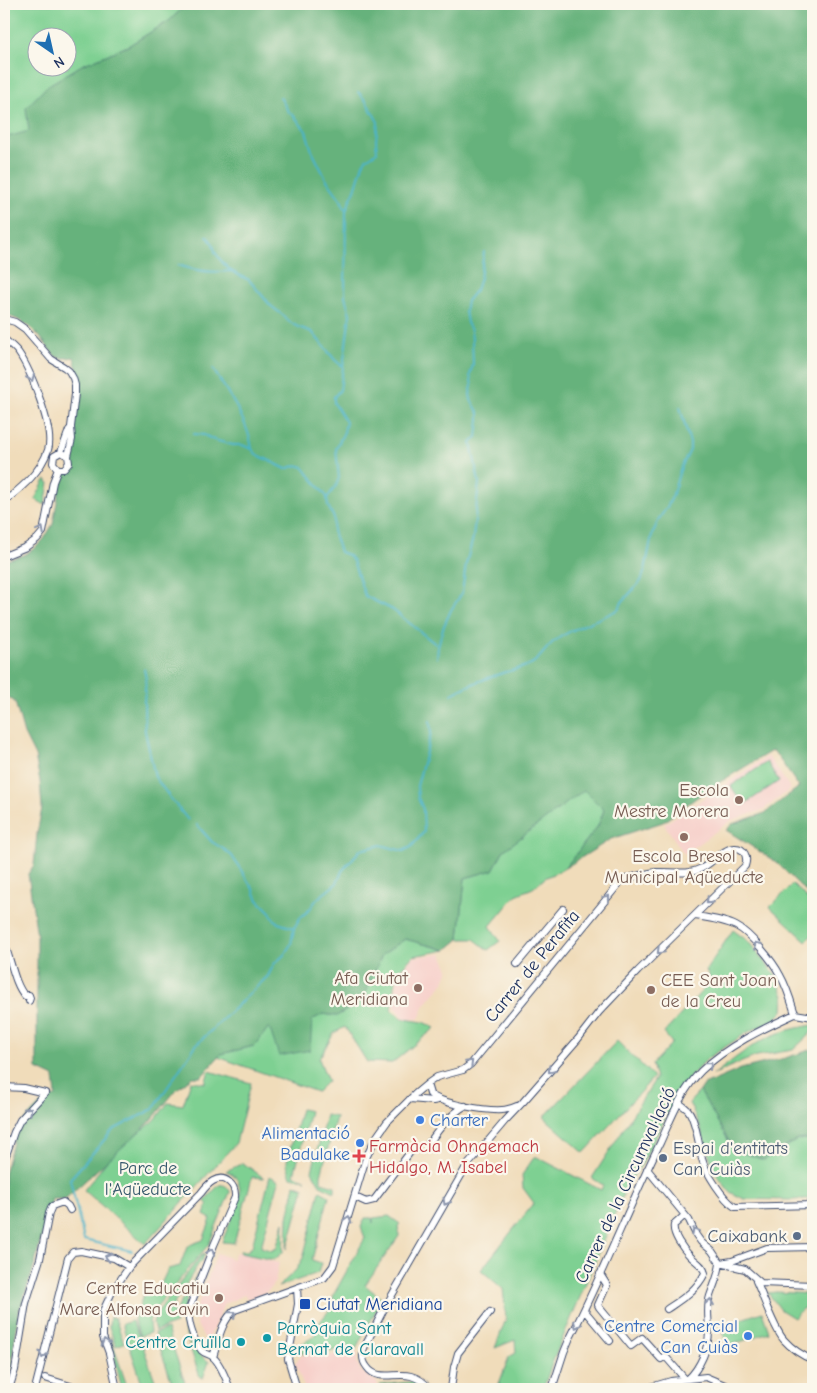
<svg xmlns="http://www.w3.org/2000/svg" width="817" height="1393" font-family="'Comic Neue',sans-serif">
  <rect width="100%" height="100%" fill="#fbf7ec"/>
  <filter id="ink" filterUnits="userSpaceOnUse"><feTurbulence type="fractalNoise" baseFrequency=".02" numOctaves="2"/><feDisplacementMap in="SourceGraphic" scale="10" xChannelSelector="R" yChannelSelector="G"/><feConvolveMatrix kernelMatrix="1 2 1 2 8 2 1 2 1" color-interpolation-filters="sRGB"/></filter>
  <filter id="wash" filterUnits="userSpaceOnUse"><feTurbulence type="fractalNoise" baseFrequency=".0096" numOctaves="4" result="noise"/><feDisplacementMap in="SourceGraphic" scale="20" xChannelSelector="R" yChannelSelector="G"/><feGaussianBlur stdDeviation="1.12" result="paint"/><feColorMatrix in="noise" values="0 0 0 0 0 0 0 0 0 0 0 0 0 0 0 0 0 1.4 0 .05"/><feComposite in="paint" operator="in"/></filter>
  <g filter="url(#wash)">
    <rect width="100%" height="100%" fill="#f0dcba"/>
    <!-- built -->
    <path fill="#f7d0ca" d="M768,756L791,789L763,810L732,820L684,854L664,824Z
      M442,954L449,969L444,982L425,1005L419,1019H405L394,1007L398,974L413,957Z
      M236,1252L279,1263L275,1282L267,1292L246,1299L245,1295L224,1304L207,1343L197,1325L194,1314L217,1253L232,1259Z
      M319,1350L325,1357L351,1350L358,1352L357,1362L361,1371L368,1376L376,1381L380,1389H305L295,1363L300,1356Z"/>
    <!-- green -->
    <path fill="#7ed092" stroke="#4c8078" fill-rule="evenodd" d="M4,4H187L169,21L128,46L82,65L47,86L30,133L4,141ZM38,38H68V68H38Z
      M45,480H47V482L49,483L45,505L35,499Z
      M767,762L779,781L743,805L731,786Z
      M584,789L604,810L598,826L565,868L545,878L533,888L516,895L490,926L500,941L488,950L474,939H459L465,878L493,870L503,851Z
      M793,884L813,904V934L806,941L770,907Z
      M733,930L748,941L775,975L784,996L783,1011L774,1020L748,1032L708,1058L690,1077L676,1097L642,1164L626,1186L621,1200L553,1361L543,1389H497L509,1357L516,1353L515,1340L495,1348L506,1319L503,1289L481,1270L534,1203L523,1188L522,1175L535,1156L601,1190L603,1185L592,1178L656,1078L652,1064L672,1043L664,1033L711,981L706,970Z
      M405,939L446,950L413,956L396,974L391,1010L404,1019L423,1022L435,1028L392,1063L367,1062L345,1027L334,1033L319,1059L328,1081L317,1092L218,1057L221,1054L254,1046L269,1027L312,1020L323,1014L337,1016L362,1001L381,955Z
      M813,1025V1031L793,1050L757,1056L729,1067L713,1075C733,1060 755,1041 779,1033C790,1029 802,1027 813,1025Z
      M617,1041L654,1077L584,1153L544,1117Z
      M209,1071L251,1083L236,1143L145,1244L84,1190L119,1146L138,1128L144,1129L155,1120L168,1103L183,1105L191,1081L205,1083Z
      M700,1091L734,1150L764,1160L797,1140L813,1138V1198L793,1200L744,1199L730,1192L715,1173L699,1124L689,1103Z
      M301,1109L310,1111L294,1175L305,1179L306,1180L291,1177L287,1165V1161Z
      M326,1115L336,1117L321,1175V1182L335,1186V1192L320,1185L312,1171Z
      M243,1163L264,1178L252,1177L234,1243L222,1242L240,1197C241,1186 238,1174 226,1171Z
      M270,1176L279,1181L261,1247L272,1251L273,1249H276L284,1222L283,1252L274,1260L240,1253V1251H247L252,1247Z
      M295,1184L304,1188L287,1249L288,1218Z
      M219,1185C224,1184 229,1187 230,1192L209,1244L153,1312L149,1321L150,1333L140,1336L134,1320L143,1296L147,1293L158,1290L168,1269L180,1266L187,1247L192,1244L203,1240L211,1219L204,1215L208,1204L204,1201Z
      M320,1191L329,1196L312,1260L321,1263L318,1273L278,1287L296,1270L303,1258Z
      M389,1216L400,1224L398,1226L399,1236L365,1285L382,1299L356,1349L343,1348L325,1353L321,1348L302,1354L301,1344L315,1336V1328L331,1308L334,1294L365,1238L361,1227L365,1218H372L373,1223V1218Z
      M205,1254L202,1261L198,1265L174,1304L173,1310L176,1324L155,1331L153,1323L155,1315L201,1256Z
      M197,1274C187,1299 176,1311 189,1338C195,1348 199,1355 209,1362L203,1378L200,1377L177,1309Z
      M776,1292L813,1294V1303L802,1309L794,1318L781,1310L768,1293Z
      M762,1312L769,1332L728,1346L721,1326Z
      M110,1317L115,1318L124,1343L116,1346L109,1327Z
      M132,1321L140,1338L158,1389H144L122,1324Z
      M167,1329L187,1389H174L155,1333Z
      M110,1336L128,1389H122L110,1339Z
      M411,1382L418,1384L421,1389H382L380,1385Z"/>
    <!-- forest -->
    <path fill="#66b27c" stroke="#40706d" d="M187,4H813V899L776,862L726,830L732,824L765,813L799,787L773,750L710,788L663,822L611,839L565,868L598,826L604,810L584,790L503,851L493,870L465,878L459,939L446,950L405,939L382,955L362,1001L337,1016L323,1014L312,1020L310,1050L279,1056L269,1027L254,1046L221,1054L201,1077H192L177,1089L150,1122L65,1199H52L32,1274L19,1311L10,1374L4,1389V1174L14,1139L21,1124L46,1098L56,1096L54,1077L37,1069V936L28,874L34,865L37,834L42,808L40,781L35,756L24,734L15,702L4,694V580H7L4,574V561L24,555L35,548L44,539L53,524L61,479L72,467L76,419L81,387L74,357C68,358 60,359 55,356C51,353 48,347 45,343C34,329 21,318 4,315V138L29,131L26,108L47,86L82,65L128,46L169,21Z
      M813,1049V1138L797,1140L764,1160L734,1150L700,1091L704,1085L741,1069L785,1058Z"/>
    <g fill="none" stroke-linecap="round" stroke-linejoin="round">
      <!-- stream -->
      <path stroke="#4bb4ca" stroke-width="2" d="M358,92L366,101L378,122L376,140L377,152L366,159L363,164L355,190L351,198L346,211L345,296L350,314L340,390L334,397V403L346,422L344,432L340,440L336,449L339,478L336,486L327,498L328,506L334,518L333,531L340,552L348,555L353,561L365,596L393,610L438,646
        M280,97L288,111L294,116L306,131L312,151L326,179L341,200L346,211
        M207,236L213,244L215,252L222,262L231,271L249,280L271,306L284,316L288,321L298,327L312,332L335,360L342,366
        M178,265C195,271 214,273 231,271
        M213,369C228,394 248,420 252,449
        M194,434L204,435L214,440L233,445H242L252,449L256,454L286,469L297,465L303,467L327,497
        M437,658L438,646L443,628L451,610L462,593L466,564L473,538L479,482L471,443L477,437L479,419V413L471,400L470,394L472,386L470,375L473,364L472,340L471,330L467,323L465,311L467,301L476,290L480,278L484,252
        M144,669L146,679L144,702L145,731L155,777L168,795L188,820
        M452,694C469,684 487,678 506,672C514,670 523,668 531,664C542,658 546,646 556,640C575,626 598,621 619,609L622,602L641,581L645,570L652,535L659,519L667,507L672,497L680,470L690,450V443L680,407
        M197,825L212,842L225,850L232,856L253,889L258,900L270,912L273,918L278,923L294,928
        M132,1251L84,1240L70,1179L113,1130L153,1109L196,1045L268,976L274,964L284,955L291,944L294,928L300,918L309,910L317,899L337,883L342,871L360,850L381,845L403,851L411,847L424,832L423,809L418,798L417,786L431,733L430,721"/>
    </g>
  </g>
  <g filter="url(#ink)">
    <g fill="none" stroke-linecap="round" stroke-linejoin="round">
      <defs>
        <path id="street" d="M4,319L15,322L25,329L51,359L64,367L69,371L73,378L75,385V394L71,427L72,439L68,456L69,463L64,469H58
          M4,339C9,343 14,347 18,352C30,369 55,430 48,450C40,473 22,487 4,502
          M61,452L69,430
          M58,469L53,463L54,456L61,452L68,456
          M4,556L26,547L37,539L43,532L53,482L58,469
          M4,796V816
          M4,943C11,959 14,984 25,996L29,995L30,998L29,1001
          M517,964L563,909
          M795,1014L813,1017
          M427,1084L430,1094C441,1104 486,1111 502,1110C507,1110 512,1108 517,1106
          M4,1087L24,1088L45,1093L20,1120L14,1132L4,1161
          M410,1099L433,1101L438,1100
          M679,1103C682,1105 686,1108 688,1110C696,1120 699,1146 702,1159C706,1173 723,1199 735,1207L813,1205
          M429,1143C440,1128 449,1115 465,1106
          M647,1169L689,1220L696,1235L701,1242L712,1251L720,1263L732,1261L767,1248L813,1247
          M355,1197L366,1202L374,1200L414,1147
          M600,1274L607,1285L598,1305L599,1307L631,1346L642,1338L661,1359L665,1356L685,1379
          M756,1281C763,1296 774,1329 784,1340C792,1349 803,1356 813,1360
          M297,1288L298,1304L288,1359L297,1389
          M667,1309C682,1299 697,1290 705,1273C703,1265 696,1262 690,1256C683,1249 672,1234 674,1225L685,1215
          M584,1310L610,1341
          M213,1357C218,1342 221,1321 235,1310L324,1278L333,1266L366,1158L375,1139L387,1122L415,1094L427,1084L437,1077L463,1070L471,1064L622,880C633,877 645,873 656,872C672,871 687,876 702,868C711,864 724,848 734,848C745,847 748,858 745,866L638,971L599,1012L578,1039L523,1102L505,1121L466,1167L384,1309L364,1348C362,1355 362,1361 367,1367C377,1382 396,1372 411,1376C419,1378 425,1383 430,1389
          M45,1378L80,1389
          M688,1379C700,1368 709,1347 709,1331C709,1319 706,1308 710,1296C714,1284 719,1275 720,1263L745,1269L761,1283L813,1285
          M9,1389L15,1370L26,1303L40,1259L49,1213L52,1206L63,1202L68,1206L70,1210
          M35,1389L68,1258L73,1252L81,1251L114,1258L129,1267
          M117,1389L109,1353L103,1337V1311L112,1292L129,1267L201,1193C204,1189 208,1184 213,1181C225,1174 236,1185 235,1197L214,1245L189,1309C187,1321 194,1342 202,1351C205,1354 210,1354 213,1357C221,1364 226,1379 230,1389
          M451,1389L454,1367L458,1353L490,1312
          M552,1389L564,1352L569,1340C602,1276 628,1208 660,1143C671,1119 681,1091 701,1071C727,1046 762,1029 795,1014C791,1001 787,987 780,975C773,961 750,933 736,926C724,920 708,918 695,916
          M644,1389L671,1381L706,1377L734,1389"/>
      </defs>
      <!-- street casing -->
      <use href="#street" stroke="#3b496c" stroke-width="8"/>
      <!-- street -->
      <use href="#street" stroke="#fff" stroke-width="6"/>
    </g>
    <!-- one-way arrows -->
    <defs><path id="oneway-chevron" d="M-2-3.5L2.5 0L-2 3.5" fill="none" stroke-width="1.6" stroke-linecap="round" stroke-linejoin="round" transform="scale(1.25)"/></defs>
    <g stroke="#8d97ae">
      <use href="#oneway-chevron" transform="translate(31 378) rotate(68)"/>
      <use href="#oneway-chevron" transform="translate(41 530) rotate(-62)"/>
      <use href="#oneway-chevron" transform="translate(607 898) rotate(-50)"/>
      <use href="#oneway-chevron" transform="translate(709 901) rotate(136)"/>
      <use href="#oneway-chevron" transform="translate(757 945) rotate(-130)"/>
      <use href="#oneway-chevron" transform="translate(660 951) rotate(135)"/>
      <use href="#oneway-chevron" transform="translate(470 1063) rotate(-45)"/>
      <use href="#oneway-chevron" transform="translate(709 1065) rotate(-41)"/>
      <use href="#oneway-chevron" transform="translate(551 1070) rotate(131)"/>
      <use href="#oneway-chevron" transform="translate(29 1110) rotate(-47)"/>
      <use href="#oneway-chevron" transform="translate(446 1202) rotate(120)"/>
      <use href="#oneway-chevron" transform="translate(348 1219) rotate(-73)"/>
      <use href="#oneway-chevron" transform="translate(695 1231) rotate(-118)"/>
      <use href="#oneway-chevron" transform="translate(211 1252) rotate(-69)"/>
      <use href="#oneway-chevron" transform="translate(108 1257) rotate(-165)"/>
      <use href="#oneway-chevron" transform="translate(710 1302) rotate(-80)"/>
      <use href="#oneway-chevron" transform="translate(233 1314) rotate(-41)"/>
      <use href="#oneway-chevron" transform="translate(577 1325) rotate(114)"/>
      <use href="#oneway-chevron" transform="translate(105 1342) rotate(-107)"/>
      <use href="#oneway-chevron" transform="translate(43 1355) rotate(104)"/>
    </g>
  </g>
  <!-- markers -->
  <g fill="#8d6e63" stroke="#fbf7ec" stroke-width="2">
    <circle cx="739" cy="800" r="5"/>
    <circle cx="684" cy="837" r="5"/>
    <circle cx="418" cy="988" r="5"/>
    <circle cx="651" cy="990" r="5"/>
    <circle cx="219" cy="1298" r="5"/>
  </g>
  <g fill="#3f7fe0" stroke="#fbf7ec" stroke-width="2">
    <circle cx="420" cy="1120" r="5"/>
    <circle cx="360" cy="1143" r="5"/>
    <circle cx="748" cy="1336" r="5"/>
  </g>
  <path fill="#e0444e" stroke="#fbf7ec" stroke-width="2" d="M356.5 1148.5h5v5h5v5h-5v5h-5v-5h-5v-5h5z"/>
  <g fill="#5c6f8a" stroke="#fbf7ec" stroke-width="2">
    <circle cx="663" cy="1158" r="5"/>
    <circle cx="797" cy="1236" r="5"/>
  </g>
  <rect fill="#1a4fb4" stroke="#fbf7ec" stroke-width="2" x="299" y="1298" width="12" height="12" rx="2.5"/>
  <g fill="#0f9aa8" stroke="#fbf7ec" stroke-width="2">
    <circle cx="267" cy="1338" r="5"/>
    <circle cx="241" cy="1342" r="5"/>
  </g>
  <g text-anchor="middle" stroke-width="4.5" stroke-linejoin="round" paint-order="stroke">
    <!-- education labels -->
    <g font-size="18" fill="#785e54" stroke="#fbf7ec" text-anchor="end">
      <text x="729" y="796">Escola<tspan x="729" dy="21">Mestre Morera</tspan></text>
      <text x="684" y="862" text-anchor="middle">Escola Bresol<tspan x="684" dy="21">Municipal Aqüeducte</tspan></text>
      <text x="408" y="984">Afa Ciutat<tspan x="408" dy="21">Meridiana</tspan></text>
      <text x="661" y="986" text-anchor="start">CEE Sant Joan<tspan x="661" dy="21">de la Creu</tspan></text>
      <text x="209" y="1294">Centre Educatiu<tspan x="209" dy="21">Mare Alfonsa Cavin</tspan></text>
    </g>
    <!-- street labels -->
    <g font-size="18" fill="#1b2f5e" stroke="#fbf7ec">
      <text transform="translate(532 966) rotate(-51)" y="6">Carrer de Perafita</text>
      <text transform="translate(625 1185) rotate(-65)" y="6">Carrer de la Circumval·lació</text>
    </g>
    <!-- shop labels -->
    <g font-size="18" fill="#366cbe" stroke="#fbf7ec" text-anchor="end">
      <text x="430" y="1126" text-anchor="start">Charter</text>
      <text x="350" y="1139">Alimentació<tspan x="350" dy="21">Badulake</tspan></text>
      <text x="738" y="1332">Centre Comercial<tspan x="738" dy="21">Can Cuiàs</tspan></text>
    </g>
    <!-- health labels -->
    <g font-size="18" fill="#be3a42" stroke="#fbf7ec" text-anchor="start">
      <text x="369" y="1152">Farmàcia Ohngemach<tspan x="369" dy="21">Hidalgo, M. Isabel</tspan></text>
    </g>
    <!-- service labels -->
    <g font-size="18" fill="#4e5e75" stroke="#fbf7ec" text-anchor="start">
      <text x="673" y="1154">Espai d'entitats<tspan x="673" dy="21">Can Cuiàs</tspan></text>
      <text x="787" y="1242" text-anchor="end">Caixabank</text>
    </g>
    <!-- park labels -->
    <g font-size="18" fill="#34576b" stroke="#fbf7ec">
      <text x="148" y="1174">Parc de<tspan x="148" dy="21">l'Aqüeducte</tspan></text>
    </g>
    <!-- transit labels -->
    <g font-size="18" fill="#164399" stroke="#fbf7ec" text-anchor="start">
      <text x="316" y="1310">Ciutat Meridiana</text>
    </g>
    <!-- culture labels -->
    <g font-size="18" fill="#0d838f" stroke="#fbf7ec" text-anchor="start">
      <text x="277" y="1334">Parròquia Sant<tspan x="277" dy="21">Bernat de Claravall</tspan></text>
      <text x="231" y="1348" text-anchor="end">Centre Cruïlla</text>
    </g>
  </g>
  <!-- margin -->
  <rect width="817" height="1393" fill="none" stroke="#fbf7ec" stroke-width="20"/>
  <!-- north arrow -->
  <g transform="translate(52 52) rotate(146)"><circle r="24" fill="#fbf7ec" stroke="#a1a7b3"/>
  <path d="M0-4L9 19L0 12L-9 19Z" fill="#1f6fb2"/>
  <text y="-8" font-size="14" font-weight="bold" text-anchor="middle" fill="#1b2f5e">N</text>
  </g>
</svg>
